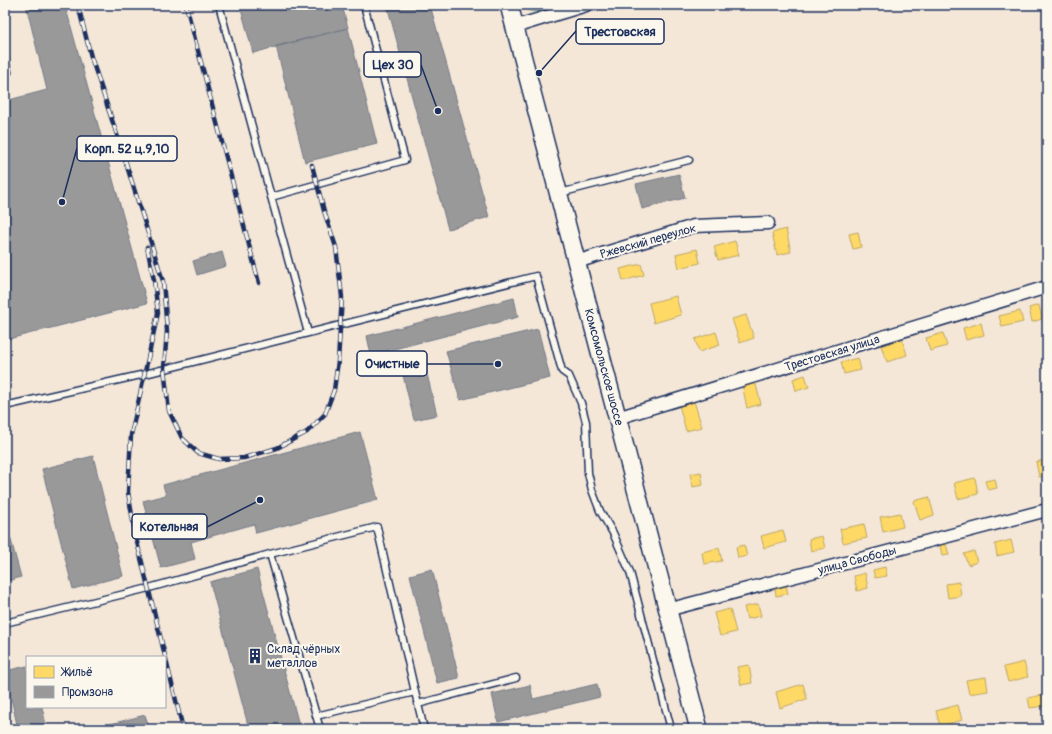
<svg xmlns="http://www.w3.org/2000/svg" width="1052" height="734" font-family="Pangolin,sans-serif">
  <rect width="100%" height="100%" fill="#f4e7d8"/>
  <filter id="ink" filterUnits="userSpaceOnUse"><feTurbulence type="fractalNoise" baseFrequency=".025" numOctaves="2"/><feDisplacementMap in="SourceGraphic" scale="8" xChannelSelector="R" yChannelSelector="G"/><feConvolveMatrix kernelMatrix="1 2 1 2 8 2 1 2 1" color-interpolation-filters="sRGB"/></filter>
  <g filter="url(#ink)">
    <!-- green -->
    <path fill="#bdecaa" stroke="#6c8e84" d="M520,5H544L543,11C534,12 527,12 520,5Z"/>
    <!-- homes -->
    <path fill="#ffd966" stroke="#bba664" d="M786,229L791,252L777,255L772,233Z
      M858,232L861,247L853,249L849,234Z
      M735,241L739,255L718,260L714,247Z
      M697,249L700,263L679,268L676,254Z
      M641,264L644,275L623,281L620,269Z
      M676,296L681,315L654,323L649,303Z
      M1039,305L1042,319L1032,322L1029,308Z
      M1020,311L1023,322L1002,327L999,316Z
      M746,315L754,338L740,343L732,319Z
      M981,323L984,335L966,340L963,328Z
      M716,332L720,345L699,352L695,339Z
      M943,333L947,346L930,351L926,338Z
      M902,339L907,355L887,362L881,346Z
      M858,358L861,370L844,374L841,362Z
      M805,375L809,387L796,391L793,379Z
      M755,381L761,404L747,408L742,384Z
      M694,401L702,427L686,431L679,405Z
      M1047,459V475L1039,477L1036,462Z
      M701,472L703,485L693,487L690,474Z
      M975,478L978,494L958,499L954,483Z
      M995,479L997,488L988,490L985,481Z
      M929,497L934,515L920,520L914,501Z
      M900,513L903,527L883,532L880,517Z
      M864,524L867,538L843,543L840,529Z
      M783,530L786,542L764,548L761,536Z
      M822,536L825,548L811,551L809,539Z
      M1011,540L1014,552L997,556L995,544Z
      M946,544L949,555L942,556L940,545Z
      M744,545L747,556L738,558L736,547Z
      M719,548L722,561L704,564L702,552Z
      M974,551L977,562L968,565L964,554Z
      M885,567L887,576L875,578L873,570Z
      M865,573L868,588L857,591L854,576Z
      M959,582L961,596L948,598L946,584Z
      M786,585L788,594L776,596L775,587Z
      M758,604L761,616L747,619L744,607Z
      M730,609L736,632L720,636L714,613Z
      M1024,662L1028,677L1008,682L1004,667Z
      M749,665L752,683L741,685L737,667Z
      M986,677L988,691L969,694L966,680Z
      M803,684L807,699L780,708L776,692Z
      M1042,695L1045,706L1030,708L1028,698Z
      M958,705L962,720L940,726L936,711Z"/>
    <!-- industry -->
    <path fill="#999" stroke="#737987" d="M26,5H65L147,303L5,340V101L47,90Z
      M240,5H342L348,28L253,53Z
      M387,5H430L489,217L448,229Z
      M348,28L377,144L305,162L276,46Z
      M679,174L685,198L642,209L636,184Z
      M222,252L226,266L197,275L193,261Z
      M514,298L518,317L371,355L367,336Z
      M538,329L550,378L460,400L446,351Z
      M424,362L437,415L414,420L401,367Z
      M360,432L378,500L256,533L254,524L191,542L195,559L161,568L143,501L166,495L163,485Z
      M93,456L123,576L73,589L42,469Z
      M5,518L21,577L5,582Z
      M257,569L300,729H249L210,582Z
      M432,569L459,678L437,683L410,575Z
      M27,666V707H42L47,729H18L5,671Z
      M597,684L600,697L498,722L492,694L530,685L533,699Z
      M145,715L149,727L142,729H108L107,725Z"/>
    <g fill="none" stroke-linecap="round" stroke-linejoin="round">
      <defs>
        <path id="service" d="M219,5L308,333
          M5,59L8,72L5,73
          M560,193L689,160
          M271,197L405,160L364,5
          M5,406L145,374L536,276L562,371L569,376L581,403L586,422L588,473L592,490L600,511L613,533L630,572L671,729
          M270,554L377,527L415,692
          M5,623L149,588L270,554L320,729
          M418,704L516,678
          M316,716L415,692L424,729"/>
        <path id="minor" d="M514,27L586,5
          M576,262L694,226L768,223
          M617,418L1047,287
          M667,610L1047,510"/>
        <path id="secondary" d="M509,5L699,729"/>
      </defs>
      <!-- service casing -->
      <use href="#service" stroke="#1b2f5e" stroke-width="9"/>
      <!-- minor casing -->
      <use href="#minor" stroke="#1b2f5e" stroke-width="15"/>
      <!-- secondary casing -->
      <use href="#secondary" stroke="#1b2f5e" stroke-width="20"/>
      <!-- service -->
      <use href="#service" stroke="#fbf7ec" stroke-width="6"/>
      <!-- minor -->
      <use href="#minor" stroke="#fbf7ec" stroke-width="12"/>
      <!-- secondary -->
      <use href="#secondary" stroke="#fbf7ec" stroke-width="17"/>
      <defs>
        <path id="rail" d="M78,5L91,57L120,144L163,281L167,331L164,368L169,411L182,438L198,453L219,459L244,458L277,448L307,432L325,414L334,390L338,361L342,297L336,247L324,211L312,165
          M186,5L259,283
          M147,247L154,280L158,313L131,435L128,492L136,538L183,729"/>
      </defs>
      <!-- rail casing -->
      <use href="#rail" stroke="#1b2f5e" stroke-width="4.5"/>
      <!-- rail -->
      <use href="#rail" stroke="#fbf7ec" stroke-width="3" stroke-dasharray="9" stroke-linecap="butt"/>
    </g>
  </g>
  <!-- icons -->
  <defs>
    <symbol id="building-bare" viewBox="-9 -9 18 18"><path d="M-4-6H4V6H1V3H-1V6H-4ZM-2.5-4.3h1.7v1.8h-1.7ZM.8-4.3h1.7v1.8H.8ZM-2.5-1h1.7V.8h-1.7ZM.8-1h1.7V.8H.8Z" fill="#1b2f5e" stroke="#fbf7ec" stroke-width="2.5" paint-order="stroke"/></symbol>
  </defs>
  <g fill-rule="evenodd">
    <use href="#building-bare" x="244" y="645" width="22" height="22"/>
  </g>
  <g text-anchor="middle" stroke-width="4" stroke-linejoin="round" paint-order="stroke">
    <!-- street labels -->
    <g font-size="12" fill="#1b2f5e" stroke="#fbf7ec">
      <text transform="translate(648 241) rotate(-16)" y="4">Ржевский переулок</text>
      <text transform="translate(832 353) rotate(-17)" y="4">Трестовская улица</text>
      <text transform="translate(604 367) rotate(75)" y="4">Комсомольское шоссе</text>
      <text transform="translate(857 560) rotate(-15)" y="4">улица Свободы</text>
    </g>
    <!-- poi labels -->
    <g font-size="12" fill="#1b2f5e" stroke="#fbf7ec" text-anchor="start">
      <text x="267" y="653">Склад чёрных<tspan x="267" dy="14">металлов</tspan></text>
    </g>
  </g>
  <!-- callouts -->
  <path fill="none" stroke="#1b2f5e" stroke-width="1.5" d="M539 73L576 31M438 111L421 65M62 202L77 148M498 364L427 364M260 500L207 527"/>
  <g fill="#1b2f5e" stroke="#fbf7ec" stroke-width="1.5">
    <circle cx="539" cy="73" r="4"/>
    <circle cx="438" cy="111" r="4"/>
    <circle cx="62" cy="202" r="4"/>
    <circle cx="498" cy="364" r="4"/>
    <circle cx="260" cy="500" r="4"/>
  </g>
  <g fill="#fbf7ec" stroke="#1b2f5e" stroke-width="1.5">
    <rect x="576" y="19" width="88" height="25" rx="4"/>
    <rect x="364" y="52" width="57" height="25" rx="4"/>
    <rect x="77" y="136" width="100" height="25" rx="4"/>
    <rect x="357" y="351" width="70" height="25" rx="4"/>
    <rect x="132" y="514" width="75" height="25" rx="4"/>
  </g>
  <g font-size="13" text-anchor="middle" font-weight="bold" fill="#1b2f5e">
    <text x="620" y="36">Трестовская</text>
    <text x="393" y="69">Цех 30</text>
    <text x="127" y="153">Корп. 52 ц.9,10</text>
    <text x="392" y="368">Очистные</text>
    <text x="169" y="531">Котельная</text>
  </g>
  <!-- margin -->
  <rect width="1052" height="734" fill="none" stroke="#fbf7ec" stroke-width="20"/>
  <rect x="10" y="10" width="1032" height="714" fill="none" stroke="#1b2f5e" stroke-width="1.5" filter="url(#ink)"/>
  <!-- legend -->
  <rect x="26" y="656" width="140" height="52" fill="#fbf7ec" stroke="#a1a7b3"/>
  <rect x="34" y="666" width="20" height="12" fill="#ffd966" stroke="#a1a7b3"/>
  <text x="62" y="676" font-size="12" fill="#1b2f5e">Жильё</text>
  <rect x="34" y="686" width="20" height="12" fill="#999999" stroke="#a1a7b3"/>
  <text x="62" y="696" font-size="12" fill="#1b2f5e">Промзона</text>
</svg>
